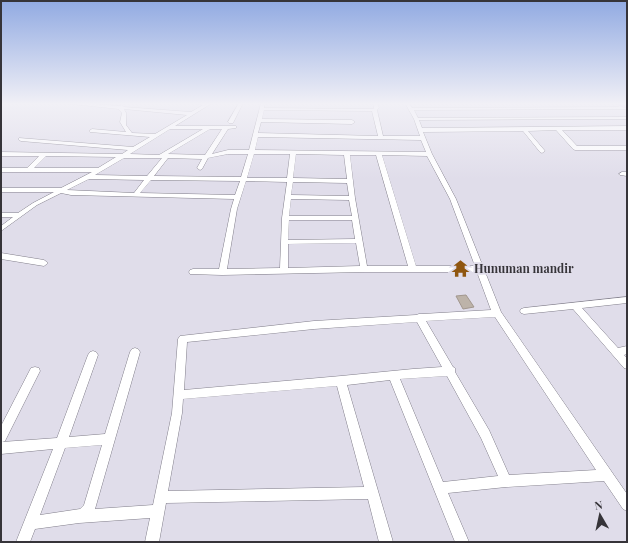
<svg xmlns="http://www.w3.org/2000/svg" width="628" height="543" font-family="'Playfair Display',serif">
  <rect width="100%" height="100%" fill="#e0ddea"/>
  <!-- building -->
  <path fill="#bdb3a9" stroke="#a2978e" d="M466,295L474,307L463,309L456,296Z"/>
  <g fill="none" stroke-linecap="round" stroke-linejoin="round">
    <defs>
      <path id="minor" d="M63,103H83L119,106L122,105L124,107L191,112L203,105L192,103H212L175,126H236V128L228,129L212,154L228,150H249L261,103H265L264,108L373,109L374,108L373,103H377L379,108L377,110L383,136H420L414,119L405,103H409L412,108L627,107V109L414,110L418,118L627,117V119L419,120L422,128L627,126V130H562L577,146H627V150H575L573,149L556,130L528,131L545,151L542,153L540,152L523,131L423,132L432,154L456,199L501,312L627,494V511L623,509L604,481L506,487L448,493L469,542H455L390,380L347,385L393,542H379L368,499L166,503L159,542H145L150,518L79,523L35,529L30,542H16L53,449L1,454V426L31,368L35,367L39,368L40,371L5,441L2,442L57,438L88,355L90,352L93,351L96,352L98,355L69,437L105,434L130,352L132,349L135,348L138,349L140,352L95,509L153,505L172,413L178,339L180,336L314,321L416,315L419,314H422L491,310L477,272H364L222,275L190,274L189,272L190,270L193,269H219L231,209L234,199L71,195L61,193L37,205L1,231V226L13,217H1V213H18L33,203L54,192H1V188H61L92,172H1V168H27L39,156H1V152L122,154L128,150L21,141L19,140V138L133,147L150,137L90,132L89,131L92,129L126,132L120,122L122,113L118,109ZM124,109L187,115L155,134L132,133L126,125V113ZM264,110L372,111L378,136L258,133L261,122L352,124L355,122L352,120L262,119ZM170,129H203L159,155L130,154ZM210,129H222L205,155L168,154ZM258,137L421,140L426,152L255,150ZM228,154H248L241,177L154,176L168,158L202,159L197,168L200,170L202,169L208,158ZM254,154H290L287,178H247ZM296,154L344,155L347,179L293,178ZM350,155H376L408,266H367L355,198ZM382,155L427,156L450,199L475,266H416ZM46,156L116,157L98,168H34ZM124,158H162L147,176L95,175ZM89,179L144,180L134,193L67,190ZM151,180L240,181L235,195L140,193ZM246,181L287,182L282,218L280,268L227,269L237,209ZM293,182L347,183L349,196L291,195ZM291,199L349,200L352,216H289ZM289,220H352L355,239L288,240ZM356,243L360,266L288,268V244ZM495,317L596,470L509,475L489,430L455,372V368L453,367L426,321ZM417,322L442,367L413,369L341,376L184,390L187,342L314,329ZM447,376L481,438L498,476L443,482L400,379ZM337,386L364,487L168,491L182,413L183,399ZM102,445L84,505L80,509L40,515L65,448Z
        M239,103H243L233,123H229L228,122Z
        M622,172H627V176L620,175L619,174Z
        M1,253L44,260L48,263L44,266L1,259Z
        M627,297V303L582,308L618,348L627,346V354L624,355L627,358V369L624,368L573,309L524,314L521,313L520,311L521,309L524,308Z"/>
      <path id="major" d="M613,103L627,105V109L614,104Z"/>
    </defs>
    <!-- minor casing -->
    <use href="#minor" stroke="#817e8a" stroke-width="1"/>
    <!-- major casing -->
    <use href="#major" stroke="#fff" stroke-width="1"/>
    <!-- minor -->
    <use href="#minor" fill="#fff" fill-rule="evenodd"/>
    <!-- major -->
    <use href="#major" fill="#c2aaeb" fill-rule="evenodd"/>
  </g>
  <!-- sky -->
  <linearGradient id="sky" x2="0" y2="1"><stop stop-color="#91aae2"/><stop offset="0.58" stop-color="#f1f0f6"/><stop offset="1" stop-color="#f1f0f6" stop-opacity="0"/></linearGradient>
  <rect width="628" height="179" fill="url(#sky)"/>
  <!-- icons -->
  <defs>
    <symbol id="temple-bare" viewBox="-9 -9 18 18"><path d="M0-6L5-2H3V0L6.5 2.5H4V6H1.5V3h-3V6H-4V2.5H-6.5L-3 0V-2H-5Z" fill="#8f560f" stroke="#e0ddea" stroke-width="2.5" paint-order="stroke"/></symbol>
  </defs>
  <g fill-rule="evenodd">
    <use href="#temple-bare" x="448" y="256" width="25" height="25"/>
  </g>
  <g text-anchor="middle" stroke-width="3.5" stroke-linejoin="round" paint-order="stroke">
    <!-- poi labels -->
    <g font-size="12" font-weight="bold" fill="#363439" stroke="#e0ddea" text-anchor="start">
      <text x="474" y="273">Hunuman mandir</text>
    </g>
  </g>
  <!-- border -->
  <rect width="628" height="543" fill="none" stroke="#363439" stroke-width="4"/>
  <!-- north arrow -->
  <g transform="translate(600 515) rotate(351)" stroke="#e0ddea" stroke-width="3" paint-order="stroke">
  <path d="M0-3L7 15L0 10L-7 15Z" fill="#363439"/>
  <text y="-6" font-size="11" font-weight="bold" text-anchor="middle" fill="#363439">N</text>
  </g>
</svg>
